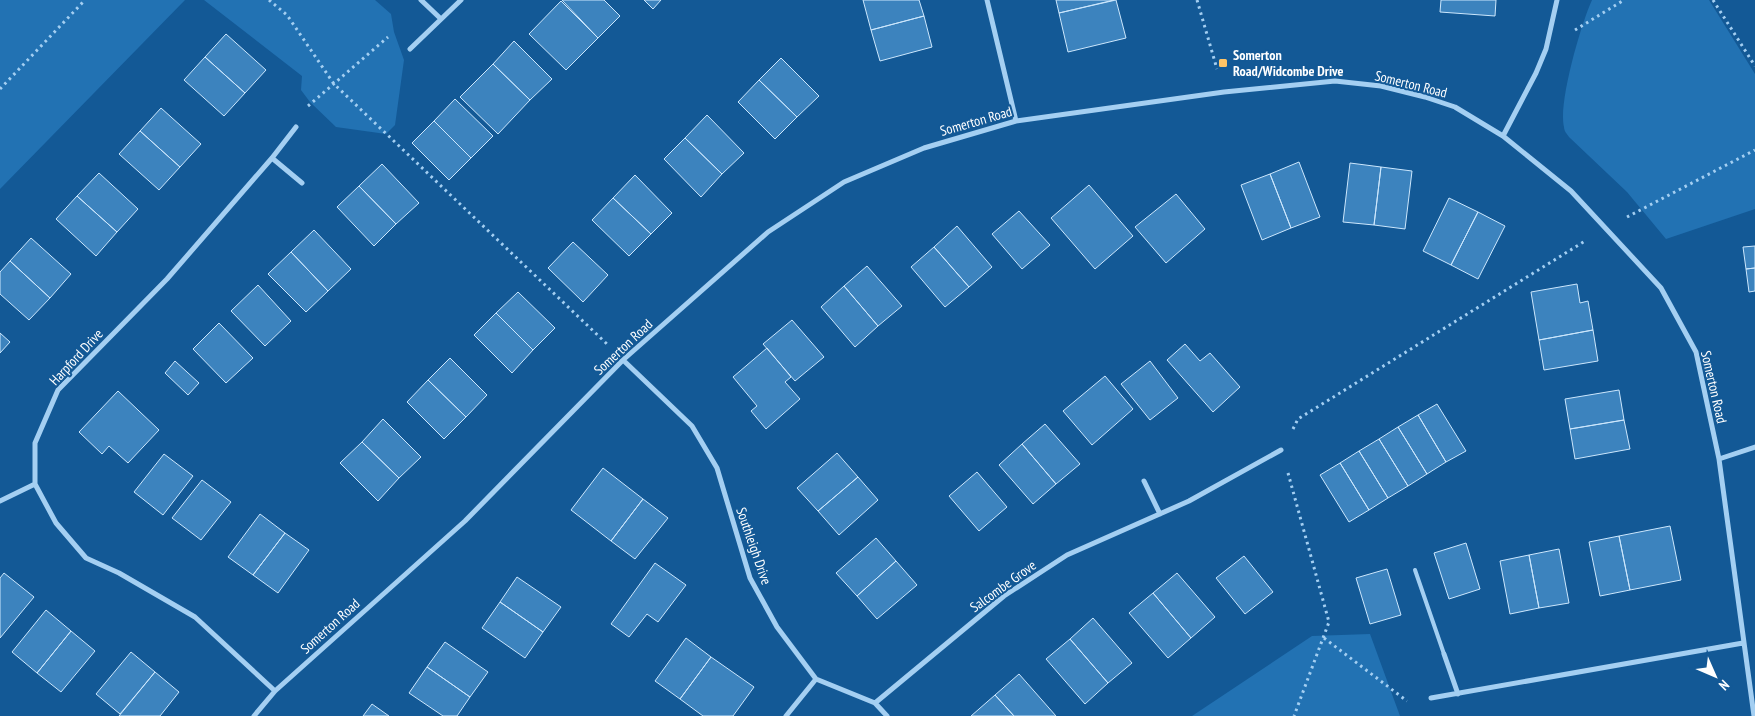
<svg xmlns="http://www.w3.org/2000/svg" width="1755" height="716" font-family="'PT Sans Narrow',sans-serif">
  <rect width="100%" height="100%" fill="#135996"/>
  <!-- green -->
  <path fill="#2272b3" d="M0,0H185L0,189Z
    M204,0H375L391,14L394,32L404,60L395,125L386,134L336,127L310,102L301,90L302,76Z
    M1592,0H1709L1755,74V209L1666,239L1627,192L1569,137C1567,134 1564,131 1564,127C1558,103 1581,24 1592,0Z
    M1370,634L1400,716H1192L1312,636Z"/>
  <!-- building -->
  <path fill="#3c83be" stroke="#cce7fd" d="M562,0H604L620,16L598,38Z
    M644,0H661L653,9Z
    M863,0H919L924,16L871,30Z
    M1056,0H1114L1059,13Z
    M1116,0L1126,38L1068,52L1059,13Z
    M1441,0H1496L1495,16L1440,12Z
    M561,1L598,38L566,70L529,34Z
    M924,16L932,47L880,61L871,30Z
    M226,34L266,70L245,93L205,57Z
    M514,41L552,79L530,100L493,64Z
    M205,57L245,93L224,116L184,80Z
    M781,58L819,96L797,117L759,80Z
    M493,64L530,100L498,134L460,97Z
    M759,80L797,117L775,139L738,102Z
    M455,99L493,136L471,158L434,121Z
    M161,108L201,144L180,167L140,131Z
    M707,115L744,153L722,174L685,138Z
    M434,121L471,158L449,180L412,143Z
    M140,131L180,167L159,190L119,154Z
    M685,138L722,174L701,197L664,159Z
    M1299,162L1320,217L1291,228L1270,174Z
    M1350,163L1381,167L1374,225L1343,222Z
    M382,164L419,203L396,224L359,186Z
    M1381,167L1412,171L1405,229L1374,225Z
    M99,173L138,209L117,232L77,196Z
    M1270,174L1291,228L1262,240L1241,185Z
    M635,175L672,213L651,234L613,198Z
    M1089,185L1133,236L1095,269L1051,218Z
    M359,186L396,224L374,246L337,207Z
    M1176,194L1205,229L1166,263L1135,227Z
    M77,196L117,232L96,256L56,219Z
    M613,198L651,234L629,256L592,220Z
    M1449,198L1478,212L1451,265L1423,251Z
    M1019,211L1050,245L1022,269L992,234Z
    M1478,212L1505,226L1478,279L1451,265Z
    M957,226L992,267L969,287L934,247Z
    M314,230L351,269L328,291L291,252Z
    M31,238L71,274L50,298L10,261Z
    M573,242L608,275L583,302L548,268Z
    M1755,246V268L1746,269L1743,247Z
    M934,247L969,287L945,307L911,267Z
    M291,252L328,291L306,312L268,274Z
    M10,261L50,298L29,320L0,294V272Z
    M867,266L902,306L878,326L844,286Z
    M1755,268V291L1749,292L1746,269Z
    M1577,284L1580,303L1588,301L1593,330L1539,340L1531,292Z
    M258,285L291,321L265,346L231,311Z
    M844,286L878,326L855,347L821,307Z
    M518,292L555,328L533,350L496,313Z
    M496,313L533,350L512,373L474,335Z
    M792,320L824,357L795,381L763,344Z
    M219,323L253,358L226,383L193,349Z
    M1593,330L1598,361L1544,370L1539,340Z
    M0,333L10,342L0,353Z
    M1185,344L1200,361L1210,353L1240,387L1213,412L1167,360Z
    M767,348L791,377L785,382L800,399L766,429L751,411L757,406L733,377Z
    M450,358L487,395L466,417L428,380Z
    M175,361L199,383L188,395L165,373Z
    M1150,361L1178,398L1150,420L1121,384Z
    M1105,376L1133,409L1092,445L1063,411Z
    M428,380L466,417L444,439L407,402Z
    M1619,390L1624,420L1570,429L1565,399Z
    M118,391L159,430L128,463L109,446L102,454L79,432Z
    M1437,404L1466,451L1446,462L1418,415Z
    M1418,415L1446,462L1427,474L1398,427Z
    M383,419L421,457L399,478L362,442Z
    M1624,420L1630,449L1575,459L1570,429Z
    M1045,424L1080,464L1056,484L1022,444Z
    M1398,427L1427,474L1408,486L1379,439Z
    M1379,439L1408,486L1388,498L1359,451Z
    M362,442L399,478L378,501L340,463Z
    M1022,444L1056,484L1033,504L999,465Z
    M1359,451L1388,498L1369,510L1340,463Z
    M837,453L858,477L818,511L797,488Z
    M164,454L193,476L163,515L134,492Z
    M1340,463L1369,510L1349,522L1320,475Z
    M603,468L643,499L611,541L571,510Z
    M977,472L1007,507L979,531L949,496Z
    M858,477L878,500L839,535L818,511Z
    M202,480L231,502L201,540L172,518Z
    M643,499L668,518L635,559L611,541Z
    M260,514L285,533L253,575L228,557Z
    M1670,526L1681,580L1630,590L1619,536Z
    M285,533L309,550L278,593L253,575Z
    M1619,536L1630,590L1600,596L1589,542Z
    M876,538L896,561L857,596L836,573Z
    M1466,543L1480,589L1449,599L1434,553Z
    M1559,549L1569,603L1539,608L1529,555Z
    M1529,555L1539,608L1510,614L1500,561Z
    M1244,556L1273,592L1245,614L1216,578Z
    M896,561L917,585L877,619L857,596Z
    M655,563L686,585L658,622L647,614L629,637L611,624Z
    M1387,569L1401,615L1370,624L1356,578Z
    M4,573L34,597L0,638V578Z
    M1177,573L1215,617L1191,638L1153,593Z
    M517,577L561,607L543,632L500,602Z
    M1153,593L1191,638L1168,658L1129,613Z
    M500,602L543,632L525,658L482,628Z
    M46,610L71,631L37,673L12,652Z
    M1093,618L1132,663L1108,683L1070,639Z
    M71,631L95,651L61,692L37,673Z
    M686,638L711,657L680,699L655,681Z
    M1070,639L1108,683L1085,704L1046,659Z
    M445,642L488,672L470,697L427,667Z
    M131,652L155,672L120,714L96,694Z
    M711,657L754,687L733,716H703L680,699Z
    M427,667L470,697L457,716H443L409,693Z
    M155,672L179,692L160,716H119Z
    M1019,674L1056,716H1014L995,695Z
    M995,695L1014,716H971Z
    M372,704L389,716H363Z"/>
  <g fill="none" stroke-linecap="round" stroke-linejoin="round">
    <!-- path -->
    <path stroke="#a4cff2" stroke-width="3" stroke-dasharray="2.5 4" stroke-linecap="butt" d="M269,0L287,15L334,84L607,344
      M1197,0L1217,69
      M1713,0L1755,66
      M1575,30L1624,0
      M0,89L85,0
      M308,106L388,37
      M1627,217L1755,150
      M1293,429L1298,419L1585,241
      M1288,473L1329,622L1294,716
      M1324,638L1407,701"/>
    <!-- service -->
    <path stroke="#a4cff2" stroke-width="4" d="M1415,570L1444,654"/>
    <!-- minor -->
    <path stroke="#a4cff2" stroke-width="5" d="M421,0L441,19
      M987,0L1016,121
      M410,49L461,0
      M1503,136L1536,73L1546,49L1557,0
      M272,158L302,183
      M623,360L692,426L717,468L750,578L777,627L816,679L875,703L887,716
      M1719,459L1755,447
      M1144,481L1160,514
      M0,501L35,484
      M1444,654L1458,694
      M275,691L195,617L119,573L86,558L56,523L35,484V443L58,390L167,279L272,158L296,127
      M1431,698L1743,643
      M875,703L1004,596L1067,555L1189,501L1281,450
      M254,716L275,691L465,521L623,360L768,232L844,182L924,148L1016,121L1224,92L1335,81L1381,86L1425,97L1455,107L1503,136L1571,191L1661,288L1696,352L1719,459L1754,716
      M786,716L816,679"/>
  </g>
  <!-- markers -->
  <rect fill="#ffc466" stroke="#135996" stroke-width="2" x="1218" y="58" width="10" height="10" rx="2.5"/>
  <g text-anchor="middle" stroke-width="4" stroke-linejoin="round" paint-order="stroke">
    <!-- poi labels -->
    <g font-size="14" font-weight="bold" fill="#fff" stroke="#135996" text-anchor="start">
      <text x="1233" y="60">Somerton<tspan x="1233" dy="16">Road/Widcombe Drive</tspan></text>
    </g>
    <!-- street labels -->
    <g font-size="14" fill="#fff" stroke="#135996">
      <text transform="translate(1411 84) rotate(14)" y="5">Somerton Road</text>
      <text transform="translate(976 121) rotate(-16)" y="5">Somerton Road</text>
      <text transform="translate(623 347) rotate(-43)" y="5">Somerton Road</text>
      <text transform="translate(76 357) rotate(-47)" y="5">Harpford Drive</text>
      <text transform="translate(1714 387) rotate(77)" y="5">Somerton Road</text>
      <text transform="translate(754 546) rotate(71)" y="5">Southleigh Drive</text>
      <text transform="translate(1003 586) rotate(-36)" y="5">Salcombe Grove</text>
      <text transform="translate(330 626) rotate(-42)" y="5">Somerton Road</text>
    </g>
  </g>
  <!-- north arrow -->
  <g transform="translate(1715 676) rotate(135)" stroke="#135996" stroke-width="4" paint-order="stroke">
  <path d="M0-4L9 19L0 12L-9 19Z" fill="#ffffff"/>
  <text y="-8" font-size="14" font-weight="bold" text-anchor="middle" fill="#ffffff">N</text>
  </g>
</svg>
